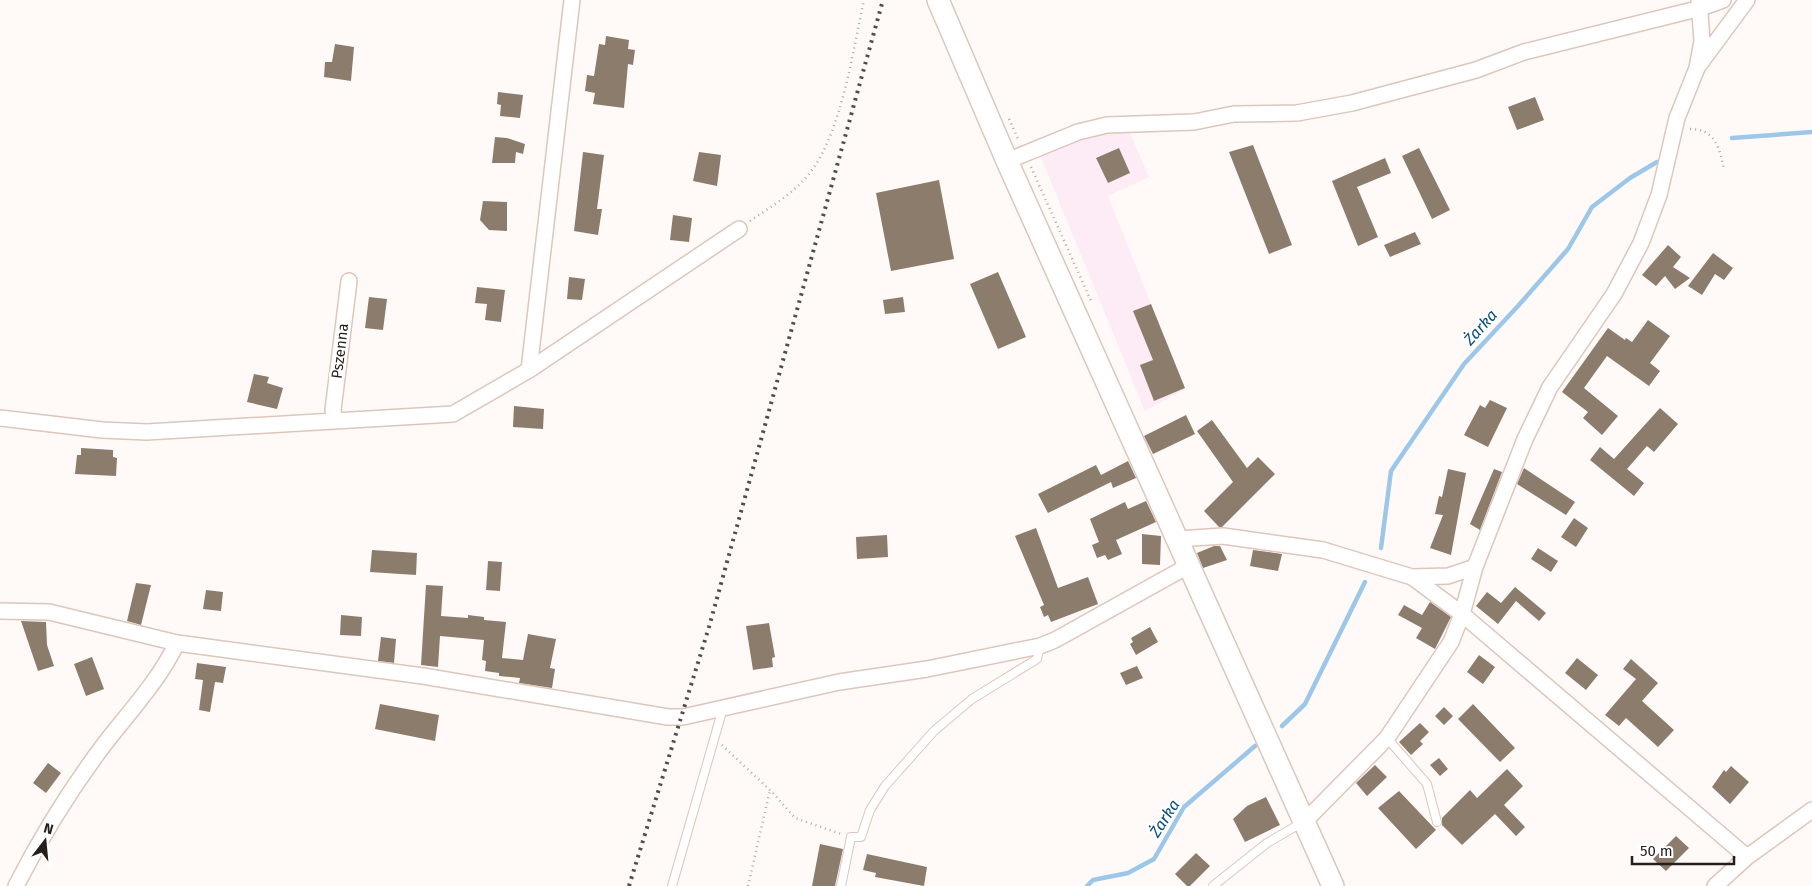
<svg xmlns="http://www.w3.org/2000/svg" width="1812" height="886" font-family="'Fira Sans',sans-serif">
  <rect width="100%" height="100%" fill="#fffaf8"/>
  <!-- industrial -->
  <path fill="#fdebf5" d="M1128,129L1149,177L1108,196L1185,389L1145,411L1040,155L1083,137Z"/>
  <g fill="none" stroke-linecap="round" stroke-linejoin="round">
    <!-- stream -->
    <path stroke="#9dc7e9" stroke-width="4.5" d="M1732,138L1812,132
      M1381,548L1391,471L1464,364L1518,306L1568,249L1592,207L1630,178L1657,162
      M1282,726L1305,704L1365,582
      M1087,886L1093,880L1128,873L1154,859L1184,807L1255,746"/>
  </g>
  <!-- building -->
  <path fill="#8c7c6c" d="M606,36L629,40L628,49L635,50L633,65L628,64L624,108L593,104L595,93L585,91L587,75L594,76L599,44L605,45Z
    M335,44L354,47L351,81L324,77L325,62H332Z
    M498,92L523,95L520,118L500,116L501,105L497,104Z
    M1535,97L1544,120L1517,130L1508,107Z
    M495,137L507,138L525,144L523,154L516,152L515,163H492Z
    M1253,145L1292,245L1269,254L1229,152Z
    M1119,148L1130,173L1108,183L1096,158Z
    M1419,148L1450,210L1432,219L1402,156Z
    M583,152L604,155L597,209H602L598,235L574,231Z
    M699,152L721,155L717,186L693,181Z
    M1385,158L1391,173L1357,187L1378,237L1358,246L1332,181Z
    M939,180L954,259L891,271L876,193Z
    M483,201L507,202V231L489,230L480,220Z
    M673,215L692,218L689,242L670,240Z
    M1415,232L1421,244L1390,257L1384,245Z
    M1668,245L1681,257L1673,267L1690,278L1675,289L1665,276L1656,286L1642,275Z
    M1713,253L1733,268L1724,280L1715,274L1702,295L1688,286Z
    M998,272L1026,337L998,349L970,284Z
    M569,277L585,279L582,300L567,299Z
    M477,287L505,290L501,322L485,320L487,304L475,303Z
    M369,297L387,299L383,330L365,328Z
    M903,297L905,312L885,314L883,300Z
    M1151,304L1185,388L1154,401L1140,365L1153,360L1133,311Z
    M1648,320L1670,336L1650,363L1660,371L1649,386L1607,356L1584,388L1618,416L1602,435L1583,418L1588,412L1562,392L1608,328L1625,340L1626,338L1632,342Z
    M254,374L269,377L267,383L283,388L277,409L247,402Z
    M1490,400L1507,408L1488,447L1464,435L1480,405L1485,408Z
    M514,406L544,409L543,429L513,427Z
    M1660,408L1678,424L1654,452L1647,446L1627,469L1644,483L1634,496L1590,460L1600,447L1614,459Z
    M1186,415L1195,434L1153,454L1144,436Z
    M1212,420L1247,468L1258,457L1275,474L1222,527H1219L1204,511L1233,482L1197,431Z
    M81,448L113,450V457L117,458L116,476L75,474L77,455H81Z
    M1128,461L1136,478L1113,488L1111,482L1048,513L1038,494L1096,465L1101,475Z
    M1524,468L1575,502L1566,515L1517,484Z
    M1448,469L1466,473L1451,555L1430,548L1443,515L1435,514L1439,496L1442,497Z
    M1494,469L1502,472L1480,530L1470,524Z
    M1146,501L1156,522L1116,540L1122,554L1108,560L1105,555L1097,558L1092,545L1099,542L1090,519L1125,502L1128,509Z
    M1574,518L1588,528L1576,547L1561,537Z
    M1036,528L1058,588L1088,577L1098,604L1051,622L1048,615L1044,617L1040,607L1044,605L1015,536Z
    M1142,534L1161,536L1160,565L1142,564Z
    M887,535L888,557L857,559L856,537Z
    M1214,546H1220L1227,560L1203,568L1197,553Z
    M1538,548L1558,561L1551,572L1531,559Z
    M372,550L417,553L416,575L370,572Z
    M1253,550L1282,554L1278,571L1250,566Z
    M488,561L502,562L500,591L486,590Z
    M136,583L151,585L141,625L127,621Z
    M426,585L443,586L441,616L468,618V615L484,617V620L506,622L502,658L523,660L528,634L556,639L550,668L555,669L552,688L519,683L520,678L499,676V673L485,671L486,661L482,660L484,640L440,636L438,667L421,665Z
    M1515,587L1546,613L1539,621L1516,601L1498,624L1476,606L1487,592L1501,603Z
    M206,590L223,592L221,611L203,609Z
    M1430,602L1451,617L1435,649L1416,638L1422,628L1398,615L1404,605L1422,615Z
    M341,615L362,617L361,636L340,635Z
    M21,621L46,622L47,645L54,666L38,671Z
    M769,623L775,657L772,658L773,667L753,670L746,626Z
    M1150,627L1158,642L1136,655L1130,644L1133,642L1131,638Z
    M381,637L396,639L394,663L378,661Z
    M1479,655L1495,667L1483,684L1467,672Z
    M92,657L104,689L86,696L74,664Z
    M1577,658L1598,675L1586,690L1565,673Z
    M1631,659L1658,683L1642,701L1674,730L1658,747L1626,718L1619,726L1605,715L1636,679L1623,669Z
    M197,663L226,667L223,683L215,682L210,712L199,710L203,680L195,679Z
    M1137,666L1143,678L1126,685L1120,673Z
    M380,704L439,715L435,741L375,729Z
    M1473,704L1515,748L1500,762L1458,719Z
    M1444,707L1453,716L1444,725L1435,716Z
    M1420,723L1429,732L1420,741L1423,744L1411,755L1399,742Z
    M1439,758L1448,769L1440,776L1430,765Z
    M48,763L61,773L46,793L33,783Z
    M1375,765L1387,777L1367,796L1356,783Z
    M1731,766L1749,782L1730,804L1712,787L1724,770L1726,772Z
    M1507,769L1523,786L1504,805L1525,827L1516,836L1495,814L1462,845L1442,825V818L1470,790L1477,798Z
    M1399,791L1436,830L1416,849L1378,808Z
    M1266,797L1280,825L1245,842L1233,819L1247,806Z
    M1676,836L1689,848L1666,871L1653,859Z
    M820,844L843,849L835,886H812Z
    M1196,853L1210,866L1190,886H1187L1175,874Z
    M867,854L927,867L924,886L875,877L876,873L863,870Z"/>
  <g fill="none" stroke-linecap="round" stroke-linejoin="round">
    <defs>
      <path id="service" d="M1387,738L1427,784L1437,822
        M672,886L723,708
        M841,886L851,837H861L870,810L885,786L934,731L972,699L1037,659L1040,646
        M1213,886L1267,843L1303,822"/>
      <path id="minor" d="M1699,65L1747,0
        M1007,161L1078,132L1107,125L1194,122L1234,114L1297,113L1352,103L1476,70L1524,52L1701,8L1723,0
        M529,370L572,0
        M0,418L102,430L147,432L453,414L529,370L739,229
        M335,421L333,410L349,281
        M1178,539L1223,536L1323,550L1412,577L1448,576L1475,567
        M1412,577L1462,614L1747,857
        M0,611L49,612L177,643L423,676L668,717H683L839,682L927,669L1040,646L1055,640L1188,566
        M1305,821L1387,738L1451,642L1462,614L1475,567L1525,439L1550,387L1614,294L1641,243L1659,195L1677,118L1697,68L1702,41L1699,0
        M16,886C41,837 70,790 103,746C129,712 158,682 177,643
        M1715,886L1747,857L1812,810"/>
      <path id="secondary" d="M938,0L1007,161L1333,886"/>
    </defs>
    <!-- service casing -->
    <use href="#service" stroke="#ddc6bb" stroke-width="10"/>
    <!-- minor casing -->
    <use href="#minor" stroke="#ddc6bb" stroke-width="18"/>
    <!-- secondary casing -->
    <use href="#secondary" stroke="#ddc6bb" stroke-width="24"/>
    <!-- path -->
    <path stroke="#afa9a6" stroke-width="2.5" stroke-dasharray="1 4" stroke-linecap="butt" d="M1009,119L1019,141
      M1690,129C1715,129 1720,148 1724,170
      M1031,167L1092,303
      M750,221C772,206 796,192 812,170C842,129 853,50 864,0
      M722,745L773,793L795,818L841,834
      M748,886L770,790"/>
    <!-- service -->
    <use href="#service" stroke="#fff" stroke-width="8"/>
    <!-- minor -->
    <use href="#minor" stroke="#fff" stroke-width="15"/>
    <!-- secondary -->
    <use href="#secondary" stroke="#fff" stroke-width="21"/>
    <!-- rail -->
    <path stroke="#524b48" stroke-width="4" stroke-dasharray="2.5 5" stroke-linecap="butt" d="M629,886L709,627L883,0"/>
  </g>
  <g text-anchor="middle" stroke-width="5" stroke-linejoin="round" paint-order="stroke">
    <!-- street labels -->
    <g font-size="15" fill="#261e1a" stroke="#fff">
      <text transform="translate(340 351) rotate(-83)" y="5">Pszenna</text>
    </g>
    <!-- water labels -->
    <g font-size="16" font-style="italic" fill="#084f7a" stroke="#fff">
      <text transform="translate(1480 327) rotate(-48)" y="6">Żarka</text>
      <text transform="translate(1164 818) rotate(-57)" y="6">Żarka</text>
    </g>
  </g>
  <!-- north arrow -->
  <g transform="translate(45 841) rotate(16)" stroke="#ffffff" stroke-width="4" paint-order="stroke">
  <path d="M0-4L9 19L0 12L-9 19Z" fill="#261e1a"/>
  <text y="-8" font-size="14" font-weight="bold" text-anchor="middle" fill="#261e1a">N</text>
  </g>
  <!-- scale -->
  <path d="M1632 856v8h102v-8" fill="none" stroke="#261e1a" stroke-width="2.5"/>
  <text x="1640" y="856" font-size="15" fill="#261e1a" stroke="#ffffff" stroke-width="4" paint-order="stroke">50 m</text>
</svg>
